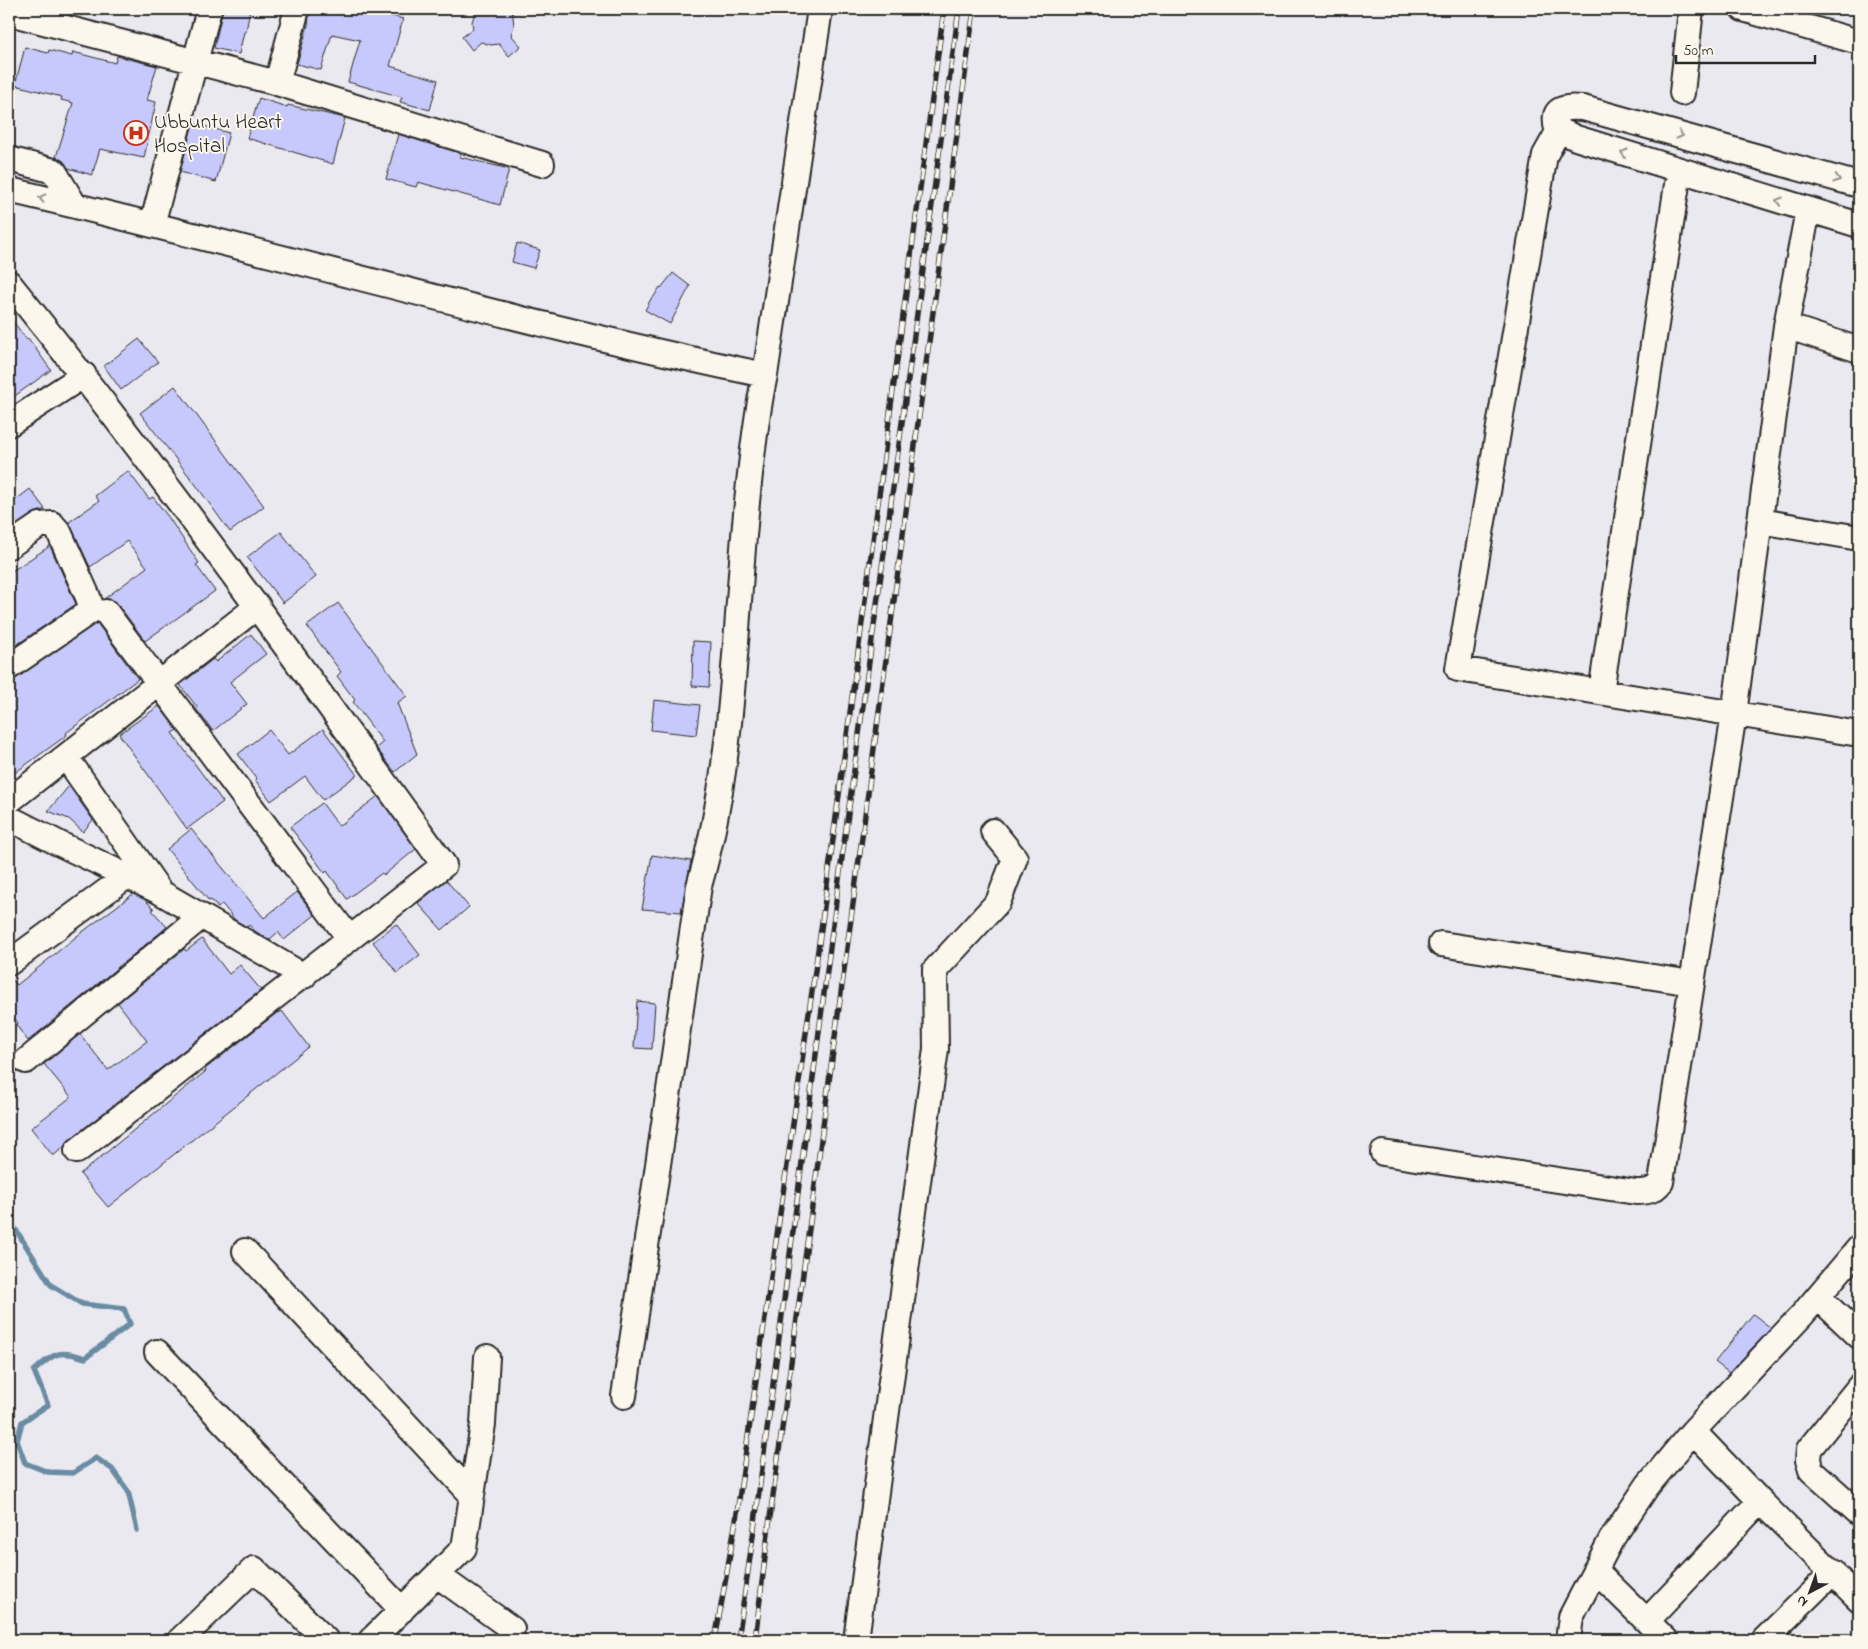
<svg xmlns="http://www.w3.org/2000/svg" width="1868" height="1649" font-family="'Indie Flower',sans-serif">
  <rect width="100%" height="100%" fill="#ebe9f0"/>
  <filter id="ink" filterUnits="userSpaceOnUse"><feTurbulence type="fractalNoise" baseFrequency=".02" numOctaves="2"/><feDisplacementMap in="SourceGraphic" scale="10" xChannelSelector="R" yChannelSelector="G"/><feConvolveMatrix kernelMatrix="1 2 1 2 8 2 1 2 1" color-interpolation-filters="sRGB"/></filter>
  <g filter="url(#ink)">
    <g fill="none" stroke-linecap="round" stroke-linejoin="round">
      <!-- stream -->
      <path stroke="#698ca3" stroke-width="5.5" d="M9,1219L51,1285L82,1304L124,1309L130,1324L85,1358C59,1349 54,1353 34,1371L48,1405L22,1422L17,1441L25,1463L48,1472L73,1473L96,1458L112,1469L128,1491L137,1530"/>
    </g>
    <!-- building -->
    <path fill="#c7c8fb" stroke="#2b2b2b" d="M223,9H250L246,32H244L239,54L214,48Z
      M310,9H353L382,15V13L403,19L390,66L438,80L430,110L400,102L402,97L348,82L360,40L332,34L321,70L297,64L308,25Z
      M476,9H512L514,25L511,35L521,46L509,56L499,44L491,45L481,42L472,50L462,37L473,29L472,22Z
      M25,47L48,53L49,50L72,56L73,52L115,63L117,56L157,66L147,100L156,102L144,158L100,149L92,175L68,168L65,163L56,157L73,103L61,100L62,97L15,85Z
      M259,98L287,107L288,105L345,118L333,164L247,138Z
      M193,123L229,133L216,182L180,172Z
      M398,134L460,153V157L509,169L500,205L418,182L416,187L386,179Z
      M517,243L540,250L534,268L512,262Z
      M673,273L690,286L670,324L645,310L652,297L653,298L660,287L661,288Z
      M9,316L27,340L28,338L51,370L9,400Z
      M139,339L158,362L121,390L104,366Z
      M175,386L264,506L230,532L196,485L140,413Z
      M128,471L149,499L153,497L169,518L199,563L196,565L215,591L145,641L117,603L111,599H104L147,567L127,541L90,567L69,522L99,501L95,496Z
      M30,489L45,509L32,514L9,530V505Z
      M281,532L316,577L283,603L247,557Z
      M50,546L76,604L9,650V573Z
      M338,603L407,696L397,703L417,754L395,772L376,748L383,742L353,702L355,700L337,676L341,672L307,626Z
      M97,623L138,679L66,733L67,735L9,777V681L17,678Z
      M251,634L266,654L230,682L247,704L213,731L196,709L197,707L180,685L213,659L216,662Z
      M693,641L711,642L709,687L692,686Z
      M654,700L700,705L696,735L651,730Z
      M159,706L177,730L172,733L223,802L187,829L119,734Z
      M323,729L357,775L323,800L305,776L271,801L255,780L257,779L238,754L269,730L288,755Z
      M69,786L93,820L83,832L69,819L48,811Z
      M378,796L416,849L384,875L382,873L347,899L327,871L325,873L290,827L322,803L339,826Z
      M191,829L264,918L297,892L315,915L284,940L278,932L269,940L255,931L249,925L247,927L235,920L222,904L218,908L211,900L209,901L167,849Z
      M652,855L691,861L681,912L642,909Z
      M446,880L469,907L442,930L418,903Z
      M133,894L144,899L154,909L152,910L167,927L28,1041L16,1025L18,1023L9,1011V976L17,985L77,936Z
      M396,924L420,955L397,973L373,942Z
      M202,939L229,974L240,965L261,990L69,1140L64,1147L53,1156L31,1128L71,1097L44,1064L80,1034L108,1070L147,1041L118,1003L184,949L186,951Z
      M637,1001L655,1003L652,1049L634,1048Z
      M282,1011L309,1047L108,1207L80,1174L206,1071L205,1069L278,1012L279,1013Z
      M1753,1314L1771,1328L1729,1373L1715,1362Z"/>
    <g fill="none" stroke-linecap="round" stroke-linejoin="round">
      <defs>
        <path id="minor" d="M1743,9L1859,42
          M9,13L277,83L542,164
          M277,83L297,9
          M1682,93L1691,9
          M1559,130L1545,155L1458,669L1859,734
          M9,159L54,171L75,206
          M1859,185L1583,108C1566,107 1551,106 1557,129L1576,138L1859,225
          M9,190C262,249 511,322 765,375
          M152,225L209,9
          M9,283C161,471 302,668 444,865L77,1151
          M1786,326L1859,350
          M9,424L84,375
          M1760,521L1859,538
          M9,546L40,525L52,524L59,532L88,597L92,610L9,667
          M106,612L349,938
          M1601,692L1679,171
          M66,757L159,890
          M9,801L258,606
          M9,818L58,843L160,892L304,976
          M1441,944L1692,983
          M9,963L127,876
          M26,1061L201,917
          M1383,1153L1636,1192C1648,1192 1654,1191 1661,1182L1734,714L1786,326L1808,210
          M245,1251L472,1495
          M1818,1297L1859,1336
          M157,1352L402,1610
          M1859,1387L1809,1449L1808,1460L1811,1470L1859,1513
          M624,1396L699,886C737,755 734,618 749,483C753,447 757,411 765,375L820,9
          M1693,1431L1760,1501L1859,1599
          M1595,1570L1666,1640
          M437,1575L512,1629
          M1647,1621L1760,1501
          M180,1640L254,1569L326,1640
          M371,1640L464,1548L483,1424L487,1357
          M856,1640L936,1049L935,970L998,902L1015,858L993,831
          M1568,1640L1571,1617L1611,1540L1648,1485L1693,1431L1803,1314L1859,1248
          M1764,1640L1833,1572"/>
      </defs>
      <!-- minor casing -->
      <use href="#minor" stroke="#2b2b2b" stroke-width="28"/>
      <!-- minor -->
      <use href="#minor" stroke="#fbf7ec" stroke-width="24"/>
      <defs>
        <path id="rail" d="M715,1640L736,1520L822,922L944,9
          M738,1640L755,1522L837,894L959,9
          M755,1640L769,1525L974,9"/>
      </defs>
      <!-- rail casing -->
      <use href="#rail" stroke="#2b2b2b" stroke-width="5.5"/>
      <!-- rail -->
      <use href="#rail" stroke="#fbf7ec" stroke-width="4" stroke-dasharray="11" stroke-linecap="butt"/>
    </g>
    <!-- one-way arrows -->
    <defs><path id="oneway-chevron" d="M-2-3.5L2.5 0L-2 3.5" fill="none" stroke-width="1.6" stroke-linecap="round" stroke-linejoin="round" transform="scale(1.25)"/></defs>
    <g stroke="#93918c">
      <use href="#oneway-chevron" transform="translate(1680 135) rotate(16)"/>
      <use href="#oneway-chevron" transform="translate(1624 153) rotate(-163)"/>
      <use href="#oneway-chevron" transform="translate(1837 179) rotate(16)"/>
      <use href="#oneway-chevron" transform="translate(42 198) rotate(-167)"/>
      <use href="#oneway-chevron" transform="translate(1779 201) rotate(-163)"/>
    </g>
  </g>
  <!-- icons -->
  <defs>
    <symbol id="hospital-ring" viewBox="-11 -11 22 22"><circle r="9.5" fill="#fbf7ec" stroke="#c8321e" stroke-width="1.5"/><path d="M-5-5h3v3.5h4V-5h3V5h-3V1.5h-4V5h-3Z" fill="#c8321e"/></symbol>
  </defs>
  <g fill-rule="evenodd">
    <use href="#hospital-ring" x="122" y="119" width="28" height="28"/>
  </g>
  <g text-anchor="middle" stroke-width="4" stroke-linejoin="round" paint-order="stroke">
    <!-- poi labels -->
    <g font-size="21" fill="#2b2b2b" stroke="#fbf7ec" text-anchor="start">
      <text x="154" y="128">Ubbuntu Heart<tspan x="154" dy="24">Hospital</tspan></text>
    </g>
  </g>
  <!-- margin -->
  <rect width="1868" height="1649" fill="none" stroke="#fbf7ec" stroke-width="30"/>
  <rect x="15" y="15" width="1838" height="1619" fill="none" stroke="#2b2b2b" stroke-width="2" filter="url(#ink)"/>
  <!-- north arrow -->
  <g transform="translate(1810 1592) rotate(221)" stroke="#fbf7ec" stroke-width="4" paint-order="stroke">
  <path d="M0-4L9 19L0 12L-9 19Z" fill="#2b2b2b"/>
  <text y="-8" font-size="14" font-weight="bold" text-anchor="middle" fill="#2b2b2b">N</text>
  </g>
  <!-- scale -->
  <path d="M1676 55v8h139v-8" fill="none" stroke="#2b2b2b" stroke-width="2.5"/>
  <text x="1683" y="55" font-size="15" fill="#2b2b2b" stroke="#fbf7ec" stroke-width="4" paint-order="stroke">50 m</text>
</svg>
